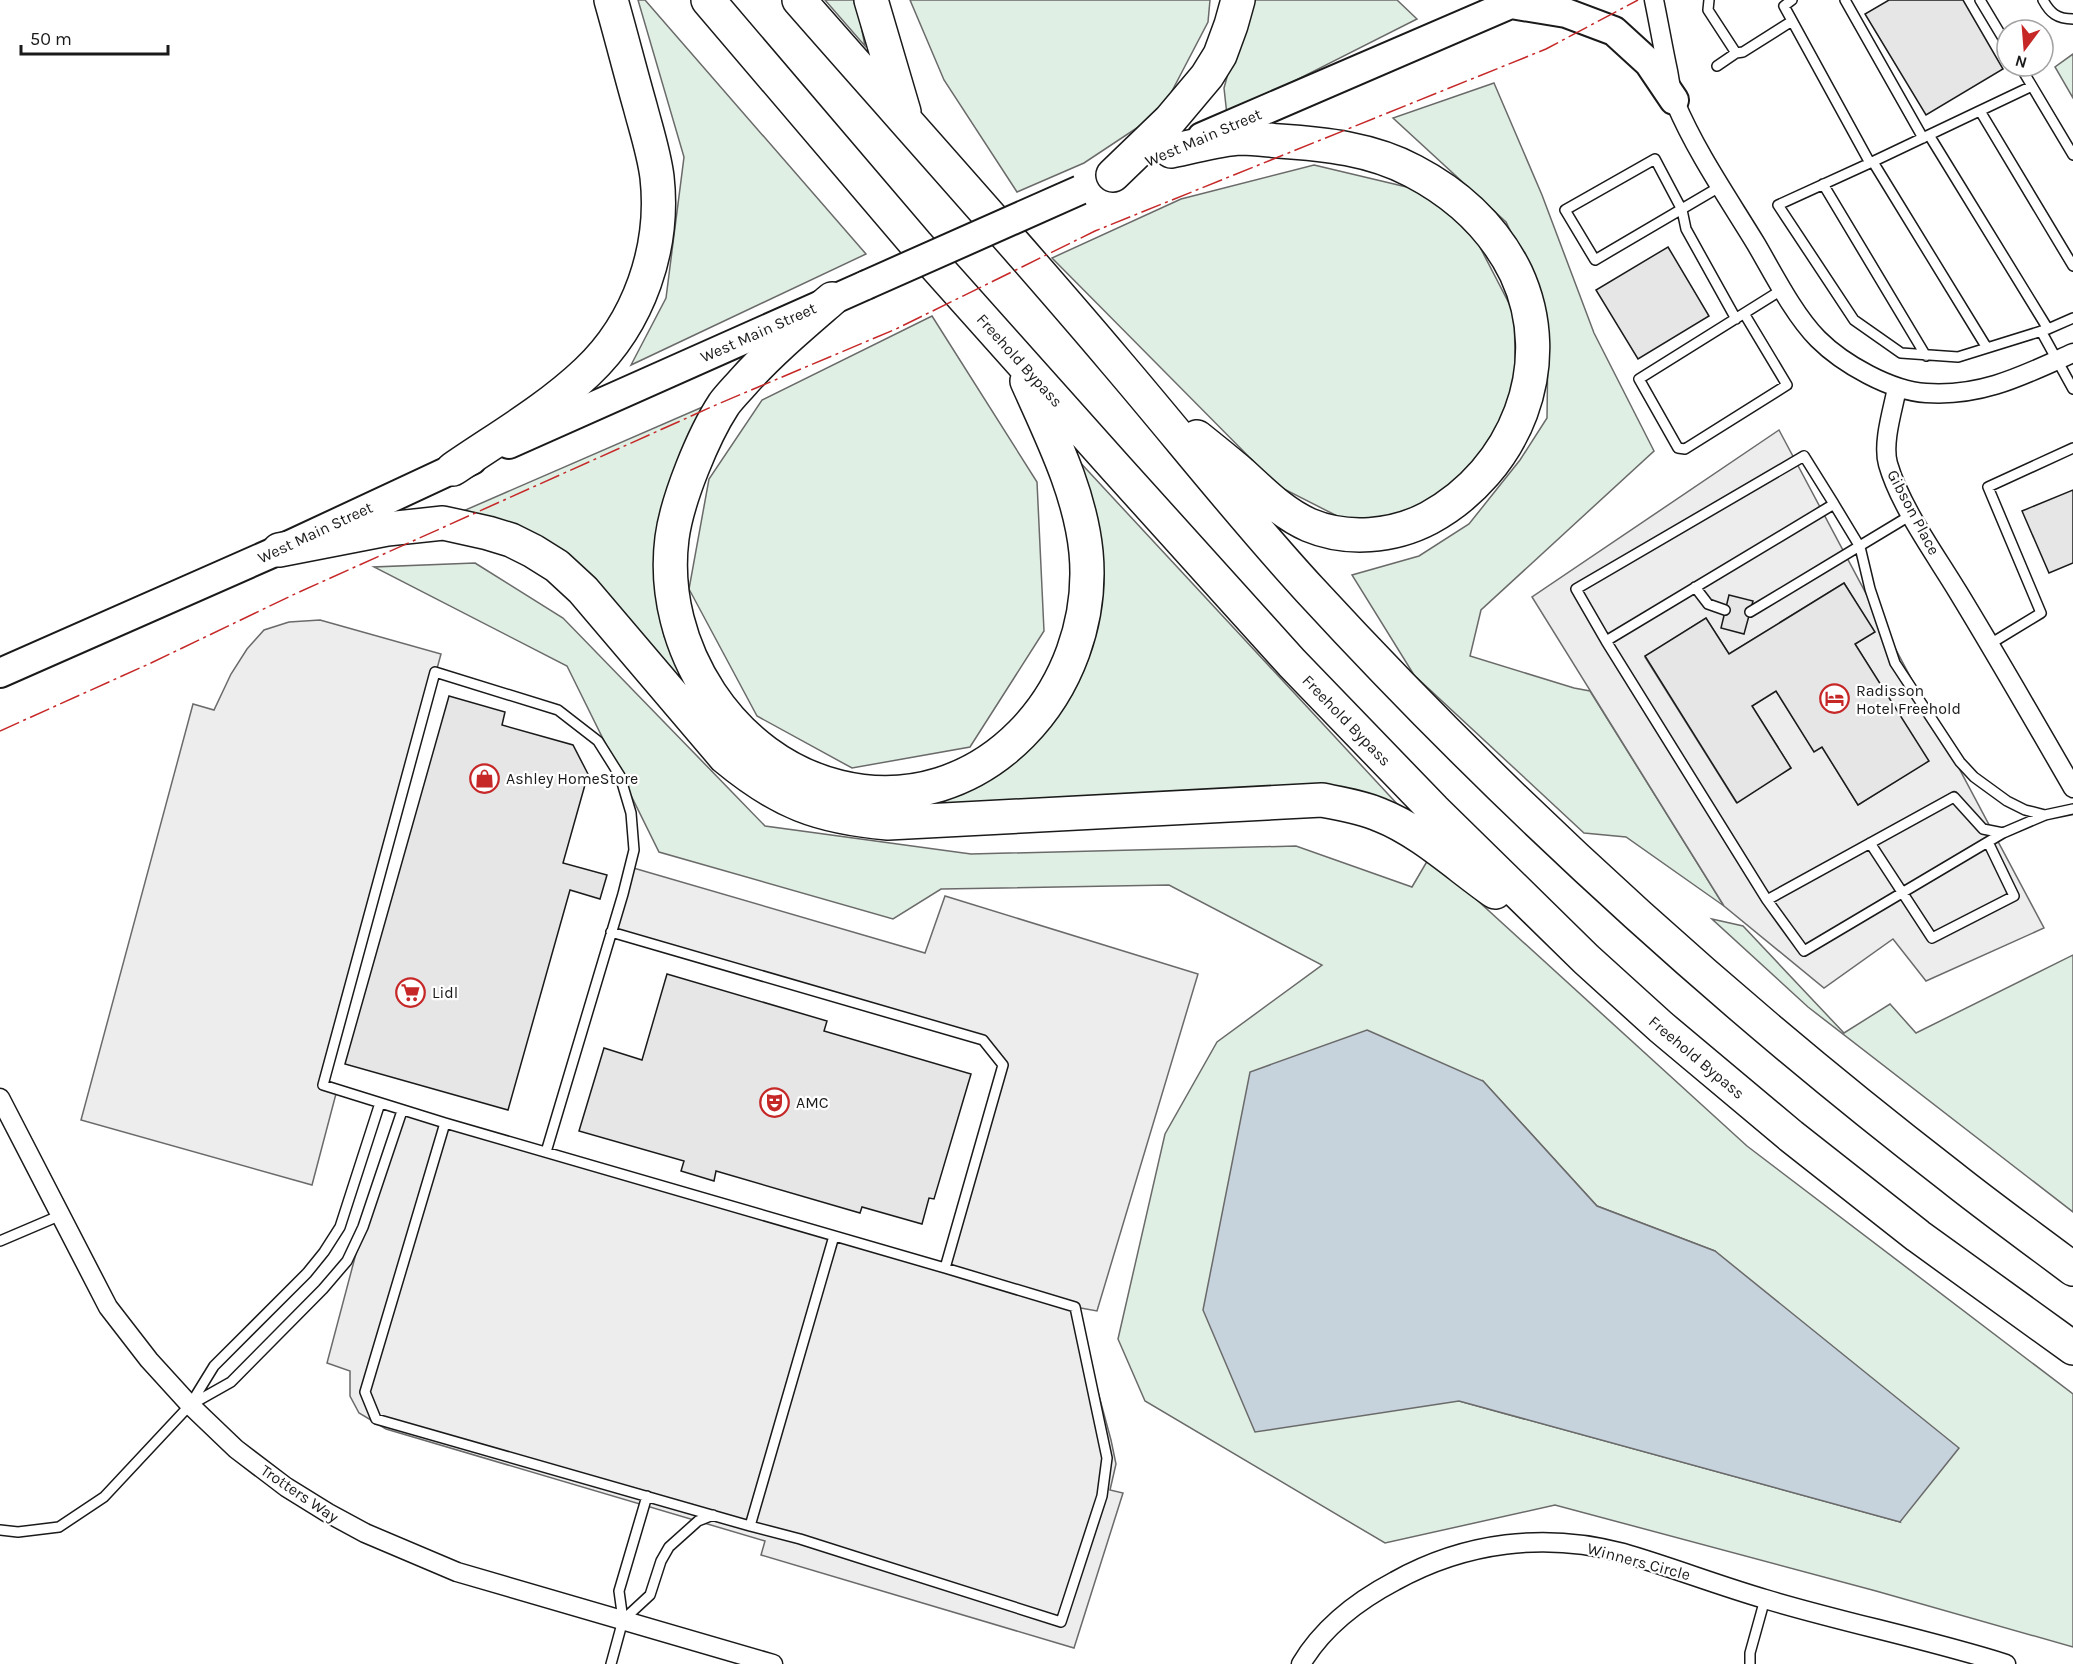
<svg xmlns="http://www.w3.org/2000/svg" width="2073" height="1664" font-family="Karla,sans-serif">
  <rect width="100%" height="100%" fill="#fff"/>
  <!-- green -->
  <path fill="#e0efe3" stroke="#6a6a6a" stroke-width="1.5" fill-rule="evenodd" d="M638,0H645L866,254L631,365L666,298L684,157Z
    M825,0H856L865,46Z
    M910,0H1210L1208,22L1161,112L1084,163L1017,192L944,80Z
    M1248,0H1397L1417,19L1227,115L1224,88Z
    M2073,54V98L2055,67Z
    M1494,83L1542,195L1594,333L1654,451L1481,610L1470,656L1574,688L1590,691L1724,906L1626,837L1584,833L1414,675L1352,575L1419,556L1469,524L1520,460L1547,418L1548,337L1533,277L1506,222L1393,118Z
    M1314,165L1415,189L1468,224L1514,313L1516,391L1473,475L1398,519L1353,524L1278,486L1052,258L1181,199Z
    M932,316L1037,482L1044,631L970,747L852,768L757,716L689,589L709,479L762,400Z
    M721,399L696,428L668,486L654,562L664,636L695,702L630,631L454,515Z
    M1076,458L1413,821L1347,796L895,810L963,793L1038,740L1090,648Z
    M475,563L563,618L765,826L971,854L1296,846L1412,887L1429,858L1432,859L1747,1146L2073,1394V1647L1876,1591L1555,1505L1385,1543L1145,1401L1118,1339L1165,1134L1217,1042L1322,965L1169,885L941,889L893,919L659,852L567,666L374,567ZM1483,1081L1597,1206L1715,1251L1900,1522L1459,1401Z
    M1712,919L1743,926L1844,1033L1890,1004L1916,1033L2073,955V1212L1808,1007Z"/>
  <!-- parking -->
  <path fill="#ededed" stroke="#6a6a6a" stroke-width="1.5" fill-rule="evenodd" d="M1779,430L2044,928L1926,981L1893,939L1824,988L1724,906L1532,597ZM1844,583L1874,632L1855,644L1928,761L1858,805L1822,747L1814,751L1776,691L1752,706L1791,768L1736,802L1645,657L1706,618L1729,654Z
    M320,620L441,654L323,1085L337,1090L312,1185L81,1120L193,704L214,710L231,674L247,649L264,630L289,622Z
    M630,867L925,953L945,896L1198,974L1097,1311L1075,1307L1111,1440L1116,1464L1110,1490L1123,1493L1074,1648L761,1555L765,1541L386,1429L359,1413L350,1396V1371L327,1363L363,1227L402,1111L945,1268L1003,1065L983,1040L611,932Z"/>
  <!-- water -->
  <path fill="#c6d2dc" stroke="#6a6a6a" stroke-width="1.5" d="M1367,1030L1483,1081L1597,1206L1715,1251L1959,1448L1900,1522L1459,1401L1255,1432L1203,1310L1250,1072Z"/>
  <!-- building -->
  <path fill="#e6e6e6" stroke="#1a1a1a" stroke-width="1.5" d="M1889,0H1963L2003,69L1926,115L1865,14Z
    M1668,247L1709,316L1638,359L1596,290Z
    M2073,490V563L2049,573L2022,511Z
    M1844,583L1875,632L1855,644L1929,761L1858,805L1822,747L1814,752L1776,691L1752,706L1791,768L1737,803L1645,656L1706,618L1729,654Z
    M1729,595L1753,601L1744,634L1721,628Z
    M449,696L505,712L502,725L573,745L588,774L563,863L607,875L600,899L570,890L508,1110L345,1064Z
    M667,974L827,1021L824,1031L971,1074L934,1199L929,1198L922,1224L862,1207L860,1213L716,1171L714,1181L681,1171L684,1161L579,1131L604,1048L642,1060Z"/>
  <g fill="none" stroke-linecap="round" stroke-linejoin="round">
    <defs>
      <path id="lane" d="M1709,0L1708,10L1736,53L1743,52L1792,21
        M1792,0L1784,6L1870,163L1778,205L1854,320L1901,353L1958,357L2048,329L2073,318
        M1845,0L1923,138
        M1980,0L2007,45
        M2043,0C2050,13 2057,19 2073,19
        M1717,66L1736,53
        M2020,66L2073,155
        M1980,111L2073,266
        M1929,135L2048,329
        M1873,162L1987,348
        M1870,163L2032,86
        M1823,184L1926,356
        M1721,186L1595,260L1565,210L1655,159L1682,210L1686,229L1736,319
        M1745,315L1787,385L1685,449L1678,448L1639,379L1783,289
        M2041,331L2073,389
        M1695,587L1708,604L1725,610
        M1750,612L1911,515
        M1606,641L1576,589L1804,456L1834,504
        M1990,644L2041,613L1988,487L2073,448
        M2003,833L1804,951L1767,900L1606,641L1834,504L1860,547L1870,589L1895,663L1960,762L1974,777L2007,801L2025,810L2045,815
        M1870,843L1932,938L2014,896L1988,842
        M1767,900L1954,797L1983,829L2003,833L2045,815L2073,809
        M445,1123L365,1392L376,1419L750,1526L834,1236
        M546,1152L623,894L634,850L631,813L620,776L598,741L558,710L435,672L323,1085L445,1123L945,1268L1003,1065L983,1040L611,932
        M0,1241L61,1215
        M192,1404L231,1382L323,1289L347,1261L363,1227L402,1111
        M750,1526L800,1539L1061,1622L1102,1496L1107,1458L1075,1307L945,1268
        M0,1530L18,1532L59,1527L104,1497L190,1405L214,1366L307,1273L324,1252L340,1227L380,1103
        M623,1620L650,1595L661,1561L669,1547L698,1521L713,1515
        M611,1664L623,1620L619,1591L647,1496
        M1750,1664V1653L1765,1599"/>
      <path id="street" d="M1654,0C1659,24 1663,48 1668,71C1670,81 1671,93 1675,102C1696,152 1728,198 1756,244C1773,273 1794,315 1818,339C1843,364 1891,391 1926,393C1982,397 2024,375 2073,353
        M1897,388C1893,409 1882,443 1888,464C1900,506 1935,554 1958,592C1997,656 2035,722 2073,788
        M0,1098L108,1307L149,1360L190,1405L236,1449L286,1487L328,1513L365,1533L457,1572L773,1664
        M1301,1664C1323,1627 1357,1601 1395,1581C1465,1542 1545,1532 1623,1553C1671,1567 1717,1585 1765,1599C1845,1623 1927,1639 2006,1664"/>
      <path id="primary" d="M1511,4L1566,13L1614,31L1649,63L1674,100
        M1202,137L1520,0
        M509,444L866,285
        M0,673L279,550L472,460"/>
      <path id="highway" d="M708,0L916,244L1116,468L1292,663L1434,810L1586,959L1661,1027L1791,1136L1918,1236L2073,1348
        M799,0C904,120 1012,239 1115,361C1180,437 1241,515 1309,589C1505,802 1721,999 1950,1176C1990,1208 2032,1238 2073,1269
        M871,0L904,112
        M1171,151C1193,147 1218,139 1241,138C1254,138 1267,140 1279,141C1325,144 1372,149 1413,171C1457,194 1494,228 1516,273C1559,365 1515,471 1429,518C1393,537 1347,541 1309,525C1282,513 1263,493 1241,473C1227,461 1212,449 1197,437
        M1113,175L1170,120L1207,76L1220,55L1231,25L1238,0
        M832,299C802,325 771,351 744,381C738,388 730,396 724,404C703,436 677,500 672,538C658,647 732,761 839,787C982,822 1099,690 1086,552C1080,492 1051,435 1027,381
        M453,469C498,438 547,410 587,372C639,323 665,248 657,177C654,153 646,129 640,106C630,71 621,35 611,0
        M279,550L387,529L443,523L488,533L511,540L533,551L557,566L583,590L725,757C779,802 818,817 888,823L1322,800C1342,804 1362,807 1380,815C1421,831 1459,867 1495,892"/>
    </defs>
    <!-- lane casing -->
    <use href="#lane" stroke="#1a1a1a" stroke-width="12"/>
    <!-- street casing -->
    <use href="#street" stroke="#1a1a1a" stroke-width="21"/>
    <!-- primary casing -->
    <use href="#primary" stroke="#1a1a1a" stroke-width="32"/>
    <!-- highway casing -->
    <use href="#highway" stroke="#1a1a1a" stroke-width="36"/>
    <!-- lane -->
    <use href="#lane" stroke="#fff" stroke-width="9"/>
    <!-- street -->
    <use href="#street" stroke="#fff" stroke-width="18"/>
    <!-- primary -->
    <use href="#primary" stroke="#fff" stroke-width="28"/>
    <!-- highway -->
    <use href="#highway" stroke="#fff" stroke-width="33"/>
    <defs>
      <path id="primary-bridge" d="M866,285L1080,190"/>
    </defs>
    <!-- primary-bridge casing -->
    <use href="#primary-bridge" stroke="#1a1a1a" stroke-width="32" stroke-linecap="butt"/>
    <!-- primary-bridge -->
    <use href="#primary-bridge" stroke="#fff" stroke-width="28"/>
    <!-- power -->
    <path stroke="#c62828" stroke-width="1.5" stroke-dasharray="21 4.5 3 4.5" stroke-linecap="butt" d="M0,731L151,663L297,593L718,404L896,329L1095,231L1546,49L1638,0"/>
  </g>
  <!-- icons -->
  <defs>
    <symbol id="hotel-ring" viewBox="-11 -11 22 22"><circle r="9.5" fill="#fff" stroke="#c62828" stroke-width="1.5"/><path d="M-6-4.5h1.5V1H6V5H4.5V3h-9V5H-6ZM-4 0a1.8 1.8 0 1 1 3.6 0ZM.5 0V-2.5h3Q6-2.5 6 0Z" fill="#c62828"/></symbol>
    <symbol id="shop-ring" viewBox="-11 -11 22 22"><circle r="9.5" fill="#fff" stroke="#c62828" stroke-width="1.5"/><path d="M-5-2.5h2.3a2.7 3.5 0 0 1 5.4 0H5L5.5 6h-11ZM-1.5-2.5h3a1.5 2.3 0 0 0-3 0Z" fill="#c62828"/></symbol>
    <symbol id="supermarket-ring" viewBox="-11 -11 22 22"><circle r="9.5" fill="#fff" stroke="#c62828" stroke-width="1.5"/><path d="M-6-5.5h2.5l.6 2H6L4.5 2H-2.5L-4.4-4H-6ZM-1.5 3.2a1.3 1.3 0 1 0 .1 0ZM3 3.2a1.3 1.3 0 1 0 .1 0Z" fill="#c62828"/></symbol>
    <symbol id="theatre-ring" viewBox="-11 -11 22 22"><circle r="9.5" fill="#fff" stroke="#c62828" stroke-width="1.5"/><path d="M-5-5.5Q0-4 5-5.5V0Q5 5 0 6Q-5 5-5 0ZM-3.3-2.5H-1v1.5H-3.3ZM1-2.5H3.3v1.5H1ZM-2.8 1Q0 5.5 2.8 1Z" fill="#c62828"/></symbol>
  </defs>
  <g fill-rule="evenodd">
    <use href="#hotel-ring" x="1818" y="682" width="33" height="33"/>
    <use href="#shop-ring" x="468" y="762" width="33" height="33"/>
    <use href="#supermarket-ring" x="394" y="976" width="33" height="33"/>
    <use href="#theatre-ring" x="758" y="1086" width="33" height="33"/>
  </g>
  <g text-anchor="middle" stroke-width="4.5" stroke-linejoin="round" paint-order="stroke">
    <!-- street labels -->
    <g font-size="16" fill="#1a1a1a" stroke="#fff">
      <text transform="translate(1203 137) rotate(-23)" y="6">West Main Street</text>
      <text transform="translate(758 332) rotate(-24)" y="6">West Main Street</text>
      <text transform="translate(1020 360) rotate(48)" y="6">Freehold Bypass</text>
      <text transform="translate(1914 512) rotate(62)" y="6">Gibson Place</text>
      <text transform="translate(315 532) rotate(-25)" y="6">West Main Street</text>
      <text transform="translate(1347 720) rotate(46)" y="6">Freehold Bypass</text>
      <text transform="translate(1697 1057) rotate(40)" y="6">Freehold Bypass</text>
      <text transform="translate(300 1493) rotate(34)" y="6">Trotters Way</text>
      <text transform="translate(1639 1561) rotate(15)" y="6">Winners Circle</text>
    </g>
    <!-- poi labels -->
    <g font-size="16" fill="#1a1a1a" stroke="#fff" text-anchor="start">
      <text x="1856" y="696">Radisson<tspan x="1856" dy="18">Hotel Freehold</tspan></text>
      <text x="506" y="784">Ashley HomeStore</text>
      <text x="432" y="998">Lidl</text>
      <text x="796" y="1108">AMC</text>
    </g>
  </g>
  <!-- north arrow -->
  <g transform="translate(2025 48) rotate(196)"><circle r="28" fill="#ffffff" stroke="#a3a3a3" stroke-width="1.5"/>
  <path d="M0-4.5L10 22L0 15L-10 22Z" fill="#c62828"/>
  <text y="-9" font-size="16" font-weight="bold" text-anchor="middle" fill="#1a1a1a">N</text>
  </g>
  <!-- scale -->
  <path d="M21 45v9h147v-9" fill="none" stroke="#1a1a1a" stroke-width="3"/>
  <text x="30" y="45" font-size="18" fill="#1a1a1a" stroke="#ffffff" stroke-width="4.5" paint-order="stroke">50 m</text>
</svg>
